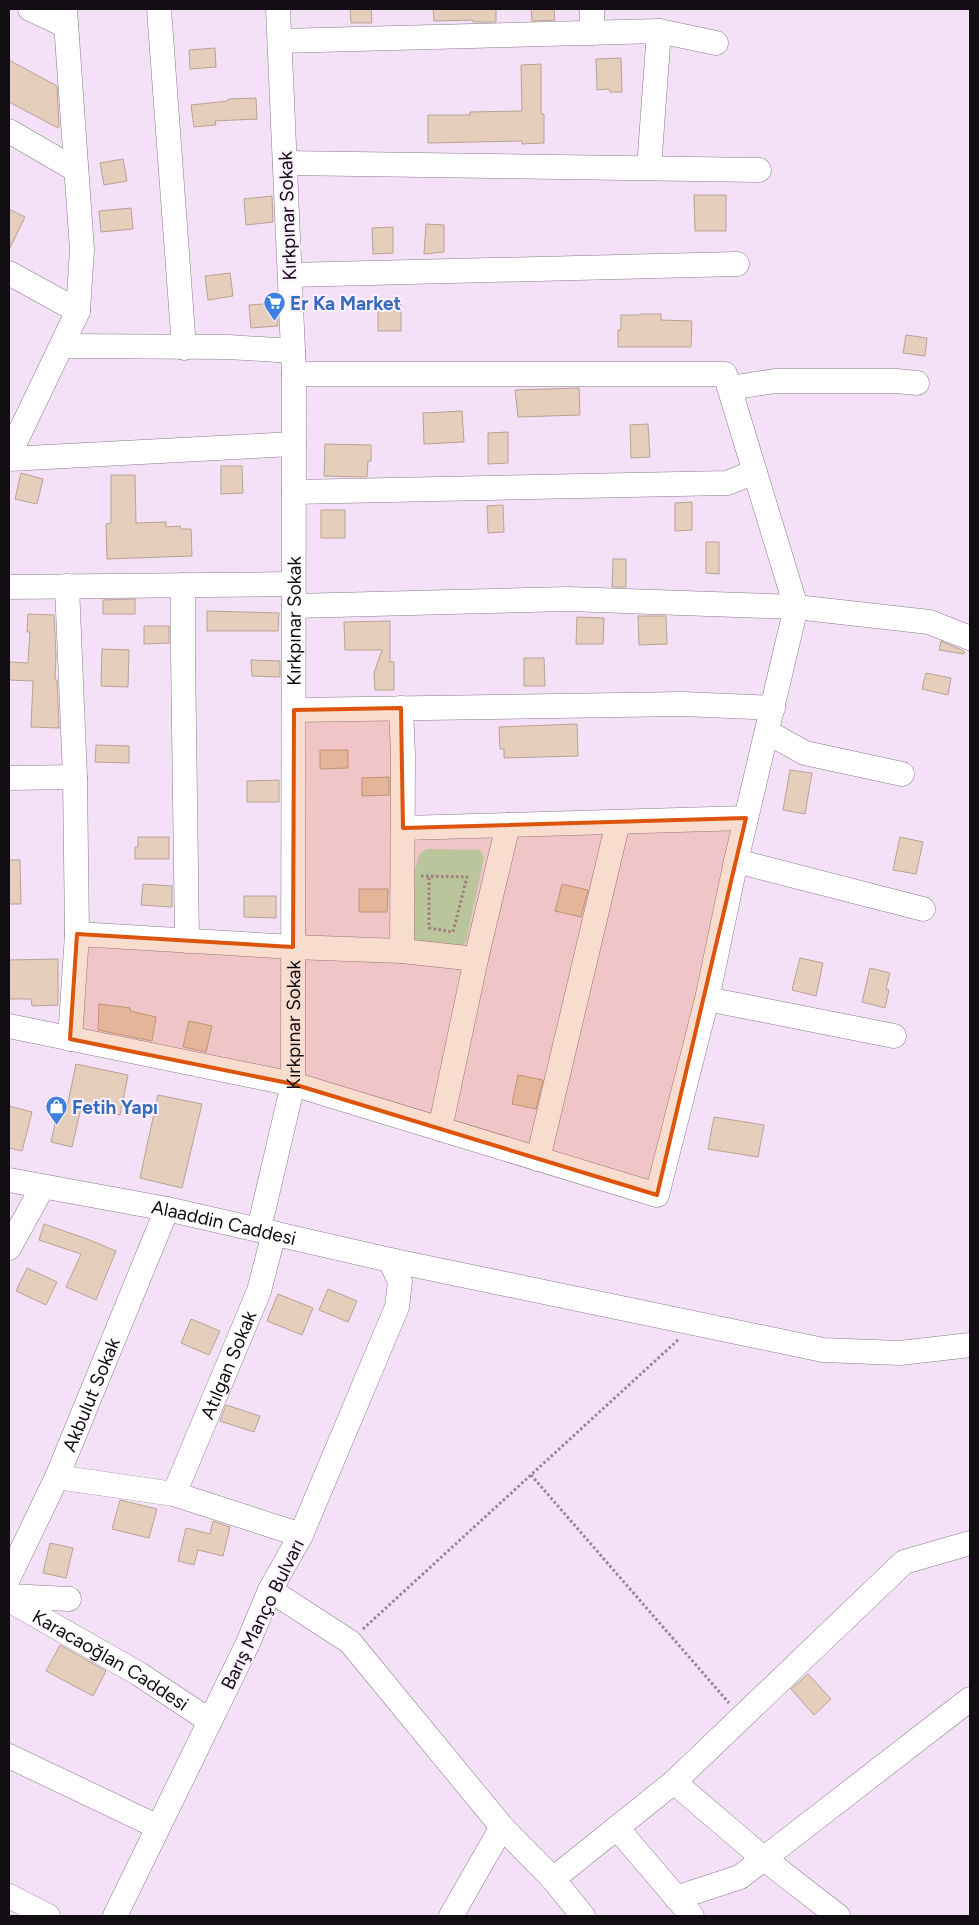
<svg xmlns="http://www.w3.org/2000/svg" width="979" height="1925" font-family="Figtree,sans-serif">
  <rect width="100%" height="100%" fill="#f4e1f8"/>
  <!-- green -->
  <path fill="#b2e2c1" d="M427,849L480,850L484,858L466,942L460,948L416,942L414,932L415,870L420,853Z"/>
  <!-- building -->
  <path fill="#e6cebc" stroke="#b9a291" d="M350,9H371L372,23H351Z
    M433,9H496V22H473V20L434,21Z
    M531,9H554L555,20L532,21Z
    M215,48L216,67L190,69L189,50Z
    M621,58L622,92H610L609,89L597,90L596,59Z
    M9,60L57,86L59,126L58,128L9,102Z
    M541,64V114H544V143L522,144V141L428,143V115H470V112L522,111L521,65Z
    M256,98L257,119L215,121L216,125L194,127L191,105L228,101V99Z
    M123,159L127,181L104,185L100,163Z
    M694,195H726V231H695Z
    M272,196L273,222L246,225L244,199Z
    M131,208L133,229L101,232L99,211Z
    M9,209L25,217L9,250Z
    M426,224L444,225V252L424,254Z
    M393,227V253L373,254L372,228Z
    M230,273L233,296L208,300L205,276Z
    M378,300H401V331H378Z
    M277,303L278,326L251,328L249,305Z
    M640,314H661V320L692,321L691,347H618V330H621V315H640Z
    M906,335L927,338L925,356L903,353Z
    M579,388L580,415L518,417L515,390Z
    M462,411L464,442L424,444L423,413Z
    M648,424L650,457L631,458L630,425Z
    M508,432V463L488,464V433Z
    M325,444L371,445V461H368L367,477L324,476Z
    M221,466H242L243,493L221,494Z
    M21,473L43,479L37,504L15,499Z
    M111,475H135L136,523L166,522V527L180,526L181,529H191L192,556L107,559L106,524L111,523Z
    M692,502V530L675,531V503Z
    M503,505L504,532L488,533L487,506Z
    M321,510H345V538H321Z
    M706,542H719V574L706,573Z
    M613,559H626V587H612Z
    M135,599V614H103V600Z
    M207,611L279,613L278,631H207Z
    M28,614L54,615L56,655L55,680H57L59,728L31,727L33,681L9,680V662L28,663L30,632H27Z
    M638,616H666L667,644L639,645Z
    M577,617L604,618L603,644H576Z
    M390,621V662H394V690H375L374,673L382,650H345L344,622Z
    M144,626H169V643L144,644Z
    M941,641L964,651V654L939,650Z
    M102,649L129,650L128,687L101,686Z
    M524,658H544L545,686H524Z
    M251,660L280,661V677L252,676Z
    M926,673L951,678L948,695L922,689Z
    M577,724L578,756L504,758V749H500L499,727Z
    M96,745L129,746V763L95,762Z
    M320,750H348V768L320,769Z
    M790,770L812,773L805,814L783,810Z
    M389,777V795L362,796V778Z
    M279,780V802H247V781Z
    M138,837H169V859H135V847H138Z
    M900,837L923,842L916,874L893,870Z
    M9,860H20L21,904H9Z
    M143,884L172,886V907L141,905Z
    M562,884L588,890L581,917L555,911Z
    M359,889H388L387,912H359Z
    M244,896H276V918L244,917Z
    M800,958L823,963L816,996L792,990Z
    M58,959V1005L32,1006L31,999H9V960Z
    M870,968L890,973L886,989L889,990L885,1008L862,1002Z
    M99,1004L130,1008V1011L156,1017L152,1041L98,1030Z
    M189,1021L212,1026L206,1052L183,1047Z
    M76,1064L128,1075L120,1115L81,1108L72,1147L51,1142L58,1111L66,1112Z
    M518,1075L543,1080L536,1109L512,1104Z
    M158,1095L202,1104L182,1188L140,1178Z
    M9,1106L32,1112L22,1151L9,1148Z
    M714,1117L764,1125L758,1157L708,1149Z
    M44,1224L87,1239L116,1251L96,1300L66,1287L81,1254L39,1240Z
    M27,1268L57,1282L46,1305L16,1291Z
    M328,1289L357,1301L348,1322L319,1310Z
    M278,1294L313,1308L302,1335L267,1321Z
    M191,1319L220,1331L209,1355L181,1343Z
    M226,1405L260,1416L254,1432L220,1421Z
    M120,1500L157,1509L149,1538L112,1529Z
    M213,1521L230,1527L223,1556L198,1550L194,1565L178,1561L186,1528L210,1534Z
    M50,1543L73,1548L66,1578L43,1573Z
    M60,1645L106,1671L93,1696L46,1671Z
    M808,1674L831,1699L814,1715L791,1689Z"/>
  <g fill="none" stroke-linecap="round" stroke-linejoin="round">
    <defs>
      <g id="minor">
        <path d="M30,9L66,26"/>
        <path d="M159,9L184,348"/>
        <path d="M592,9V33"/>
        <path d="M659,31L716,43"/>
        <path d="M280,41L659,31L649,168"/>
        <path d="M9,131L76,170"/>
        <path d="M285,163L759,170"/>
        <path d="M9,273L78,311"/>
        <path d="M290,275L737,264"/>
        <path d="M62,346L228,347L293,351"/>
        <path d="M730,388L775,381H896L917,383"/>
        <path d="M9,455L78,311L82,250L65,9"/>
        <path d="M9,459L294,444"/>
        <path d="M294,492L727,483L755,472"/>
        <path d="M183,585V655L187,941"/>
        <path d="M67,586L75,777L77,934L70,1039"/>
        <path d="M9,587L293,584"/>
        <path d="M294,606L568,599L796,607L929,622L970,638"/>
        <path d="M401,708L403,755L402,951"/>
        <path d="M294,710L683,704L773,708"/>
        <path d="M767,732L805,753L902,774"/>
        <path d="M9,778L75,777"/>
        <path d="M403,828L746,818"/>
        <path d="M736,861L923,909"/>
        <path d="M77,934L293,947L402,951L476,959"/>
        <path d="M707,999L894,1036"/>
        <path d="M9,1026L293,1084L657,1195L707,999L736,861L796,607L725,374H294"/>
        <path d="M440,1129L476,959L508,825"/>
        <path d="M538,1159L618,822"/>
        <path id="s1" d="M9,1180L167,1209L390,1260L400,1282L397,1307L301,1535L270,1590L248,1643L115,1916"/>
        <path id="s2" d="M259,1229L293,1084L294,374L278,9"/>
        <path d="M9,1248L42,1188"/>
        <path d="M390,1260L823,1350L900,1353L970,1345"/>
        <path d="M57,1477L174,1494L301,1535"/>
        <path id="s3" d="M174,1494L259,1291L274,1233"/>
        <path id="s4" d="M9,1577L57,1477L167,1209"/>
        <path d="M270,1590L350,1642L502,1827L553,1879L583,1916"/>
        <path d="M9,1596L69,1599"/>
        <path id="s5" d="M9,1600L139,1674L210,1721"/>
        <path d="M9,1756L158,1827"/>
        <path d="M674,1782L763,1858L838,1916"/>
        <path d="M617,1828L692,1916"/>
        <path d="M553,1879L674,1782L904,1562L970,1543"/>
        <path d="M9,1896L48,1916"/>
        <path d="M676,1898L740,1877L970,1699"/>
        <path d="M451,1916L502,1827"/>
      </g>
    </defs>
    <!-- minor casing -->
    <use href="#minor" stroke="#8b7a8f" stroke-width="25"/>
    <!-- path -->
    <path stroke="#948697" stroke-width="3" stroke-dasharray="2.5 2.5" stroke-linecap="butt" d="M421,876L467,877L453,932L429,928V876
      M531,1475L729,1703
      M363,1629L679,1339"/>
    <!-- minor -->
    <use href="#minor" stroke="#fff" stroke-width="24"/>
  </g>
  <!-- marked area -->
  <path fill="#dd550c" fill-opacity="0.2" stroke="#dd550c" stroke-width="4" stroke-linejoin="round" d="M401,708L403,828L746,818L657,1195L293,1084L70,1039L77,934L293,947L294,710Z"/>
  <!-- icons -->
  <defs>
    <symbol id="supermarket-pin" viewBox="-11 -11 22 30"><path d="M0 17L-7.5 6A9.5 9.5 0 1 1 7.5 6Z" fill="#3f7fe0" stroke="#fdf1ff"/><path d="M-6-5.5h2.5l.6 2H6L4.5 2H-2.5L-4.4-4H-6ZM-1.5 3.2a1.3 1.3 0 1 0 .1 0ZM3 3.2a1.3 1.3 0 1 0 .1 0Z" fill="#fff"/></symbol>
    <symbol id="shop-pin" viewBox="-11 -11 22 30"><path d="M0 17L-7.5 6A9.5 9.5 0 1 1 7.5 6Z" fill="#3f7fe0" stroke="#fdf1ff"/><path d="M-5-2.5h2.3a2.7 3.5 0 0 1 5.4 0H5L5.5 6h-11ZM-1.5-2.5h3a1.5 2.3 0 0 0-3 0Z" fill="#fff"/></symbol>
  </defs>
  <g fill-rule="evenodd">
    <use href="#supermarket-pin" x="262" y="290" width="25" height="34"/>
    <use href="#shop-pin" x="44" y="1094" width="25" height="34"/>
  </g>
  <g text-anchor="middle" stroke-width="4" stroke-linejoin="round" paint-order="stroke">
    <!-- street labels -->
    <g font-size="19" fill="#120c13" stroke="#fdf1ff">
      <text transform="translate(287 216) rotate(-92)" y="7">Kırkpınar Sokak</text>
      <text dy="7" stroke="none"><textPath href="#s2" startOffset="612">Kırkpınar Sokak</textPath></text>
      <text dy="7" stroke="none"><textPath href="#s2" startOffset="208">Kırkpınar Sokak</textPath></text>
      <text dy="7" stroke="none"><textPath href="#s1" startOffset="219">Alaaddin Caddesi</textPath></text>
      <text dy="7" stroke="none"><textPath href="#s3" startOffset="140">Atılgan Sokak</textPath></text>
      <text dy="7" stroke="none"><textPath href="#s4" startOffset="200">Akbulut Sokak</textPath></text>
      <text transform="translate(262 1614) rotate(-64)" y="7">Barış Manço Bulvarı</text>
      <text dy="7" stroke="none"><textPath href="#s5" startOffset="118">Karacaoğlan Caddesi</textPath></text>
    </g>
    <!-- shop labels -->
    <g font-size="19" font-weight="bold" fill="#366cbe" stroke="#fdf1ff" text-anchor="start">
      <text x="290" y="310">Er Ka Market</text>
      <text x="72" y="1114">Fetih Yapı</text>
    </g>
  </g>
  <!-- border -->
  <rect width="979" height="1925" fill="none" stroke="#120c13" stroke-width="20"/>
</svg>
